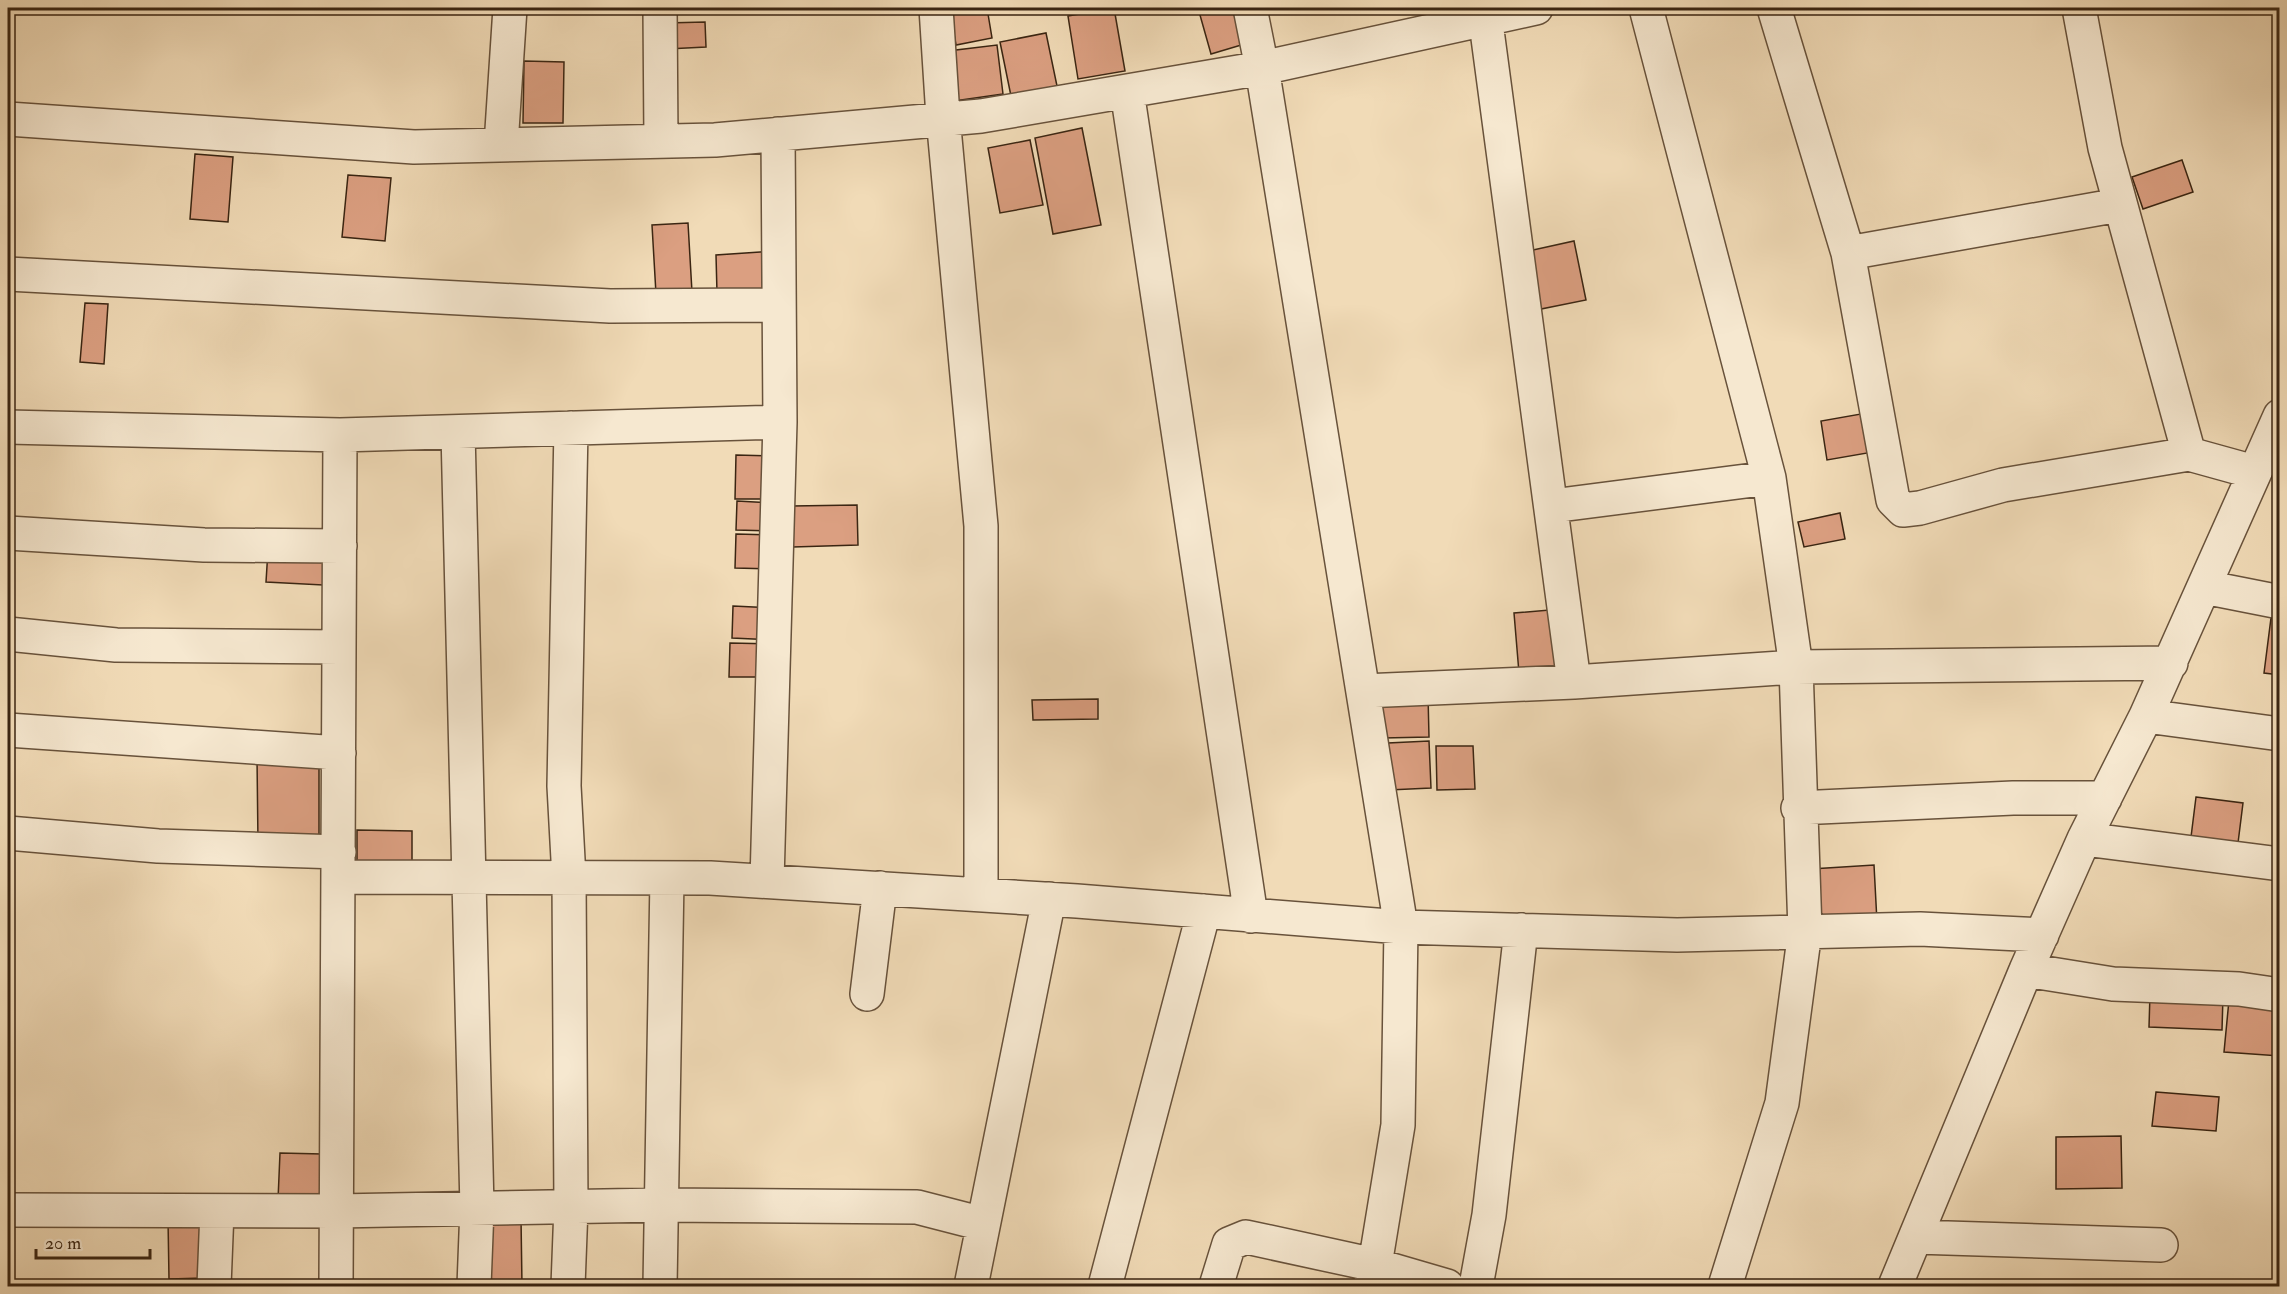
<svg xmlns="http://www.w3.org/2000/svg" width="2287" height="1294" font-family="'IM FELL Double Pica',serif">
  <rect width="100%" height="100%" fill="#f1dbb7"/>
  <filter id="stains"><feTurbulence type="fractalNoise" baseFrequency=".00333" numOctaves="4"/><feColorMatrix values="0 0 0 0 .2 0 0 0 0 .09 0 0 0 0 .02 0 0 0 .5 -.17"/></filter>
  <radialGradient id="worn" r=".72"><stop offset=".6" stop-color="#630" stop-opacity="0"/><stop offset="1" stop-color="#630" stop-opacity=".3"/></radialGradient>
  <!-- building -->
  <path fill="#db9f81" stroke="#3a2512" stroke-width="1.5" d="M949,8H987L992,38L956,45Z
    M1114,8L1125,71L1078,79L1068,16Z
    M1198,8H1237L1248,43L1211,54Z
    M705,22L706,47L667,49L666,23Z
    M1046,33L1057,86L1011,96L1000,42Z
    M997,45L1003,94L954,101L948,51Z
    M524,61L564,62L563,123H523Z
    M1082,128L1101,225L1053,234L1035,138Z
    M1030,140L1043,205L1000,213L988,148Z
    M195,154L233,157L228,222L190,219Z
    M2182,160L2193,192L2143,209L2132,177Z
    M348,175L391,178L385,241L342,237Z
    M688,223L692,292L656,294L652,225Z
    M1574,241L1586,300L1531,311L1519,253Z
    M774,251L776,291L717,293L716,255Z
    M85,303L108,304L104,364L80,362Z
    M1872,412L1879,451L1827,460L1821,421Z
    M736,455L778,456L777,499H735Z
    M737,501L776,503L775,531L736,530Z
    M857,505L858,545L793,547L792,506Z
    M1840,513L1845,539L1804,547L1798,522Z
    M736,534L775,535V569L735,568Z
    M268,550L324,553L323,585L266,582Z
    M733,606L775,608L773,640L732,638Z
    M1561,609L1566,670L1519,673L1514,613Z
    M2271,618L2280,620V675L2264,673Z
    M730,643L772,644L771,677H729Z
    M1428,695L1429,737L1383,738L1382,696Z
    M1098,699V719L1033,720L1032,700Z
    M1429,741L1431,788L1389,790L1388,743Z
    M1436,746H1473L1475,789L1437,790Z
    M257,758H319V843H258Z
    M2196,797L2243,803L2237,851L2190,845Z
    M357,830L412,831V862L357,861Z
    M1874,865L1877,922L1814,927L1811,869Z
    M2150,994L2223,996L2222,1030L2149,1027Z
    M2229,1000L2280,1004V1056L2224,1052Z
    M2156,1092L2219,1097L2216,1131L2152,1126Z
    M2121,1136L2122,1188L2056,1189V1137Z
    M280,1153L322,1154L321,1201L278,1200Z
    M202,1218L204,1278L169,1279L168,1219Z
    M521,1218L522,1286H479L478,1219Z"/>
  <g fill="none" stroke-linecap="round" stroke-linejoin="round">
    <defs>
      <path id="minor" d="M660,8L661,141
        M936,8L943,117L981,526V894
        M1484,8L1574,682
        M1646,8L1769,478L1796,667L1805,931L1782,1103L1725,1286
        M1774,8L1848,253L1893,500L1903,510L1920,508L2003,485L2189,454
        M2079,8L2105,148L2189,454L2254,472
        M1127,91L1251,916
        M8,119L414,147L715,140L981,116L1262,68L1536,8
        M501,145L510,8
        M1848,253L2119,205
        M8,274L610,306L778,305
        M8,427L340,435L336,1286
        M458,432L477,1208L474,1286
        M340,435L780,422
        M1552,506L1769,478
        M8,533L204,545L340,546
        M2204,587L2280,602
        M8,634L116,645L339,647
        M1363,691L1574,682L1796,667L2171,663
        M2146,716L2280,734
        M8,730L339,753
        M1798,808L2013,798H2105
        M8,833L158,846L339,852
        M2084,839L2280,864
        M339,877L710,878L1077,901L1401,927L1677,935L1920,929L2042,935
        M767,881L780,422L778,134
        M2026,970L2113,984L2239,989L2280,995
        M867,994L880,888
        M8,1210L337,1211L659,1205L917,1207L983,1224
        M1916,1237L2161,1245
        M1370,1285L1375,1265L1447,1286
        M214,1286L217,1211
        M568,1286L571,1207L569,878L564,786L571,428
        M660,1286L667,878
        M971,1286L1049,899
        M1105,1286L1204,911
        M1216,1286L1229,1244L1246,1237L1375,1265L1398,1125L1401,927L1262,68L1250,8
        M1476,1286L1489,1215L1521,930
        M1895,1286L2026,970L2084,839L2146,716L2280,416"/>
    </defs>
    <!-- minor casing -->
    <use href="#minor" stroke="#68523b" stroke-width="36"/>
    <!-- minor -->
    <use href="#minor" stroke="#f6e8d0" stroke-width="33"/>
  </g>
  <!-- margin -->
  <rect width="2287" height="1294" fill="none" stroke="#f1dbb7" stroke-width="30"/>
  <rect x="9" y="9" width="2269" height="1276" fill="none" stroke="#3a2512" stroke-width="3"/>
  <rect x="15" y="15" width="2257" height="1264" fill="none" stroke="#3a2512" stroke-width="1.5"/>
  <!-- scale -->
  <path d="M36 1249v9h114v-9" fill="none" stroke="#3a2512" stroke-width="3"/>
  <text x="45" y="1249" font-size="18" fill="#3a2512" stroke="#f6e8d0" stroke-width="4.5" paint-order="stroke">20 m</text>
  <rect width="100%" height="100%" filter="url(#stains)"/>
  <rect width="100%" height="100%" fill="url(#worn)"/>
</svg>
